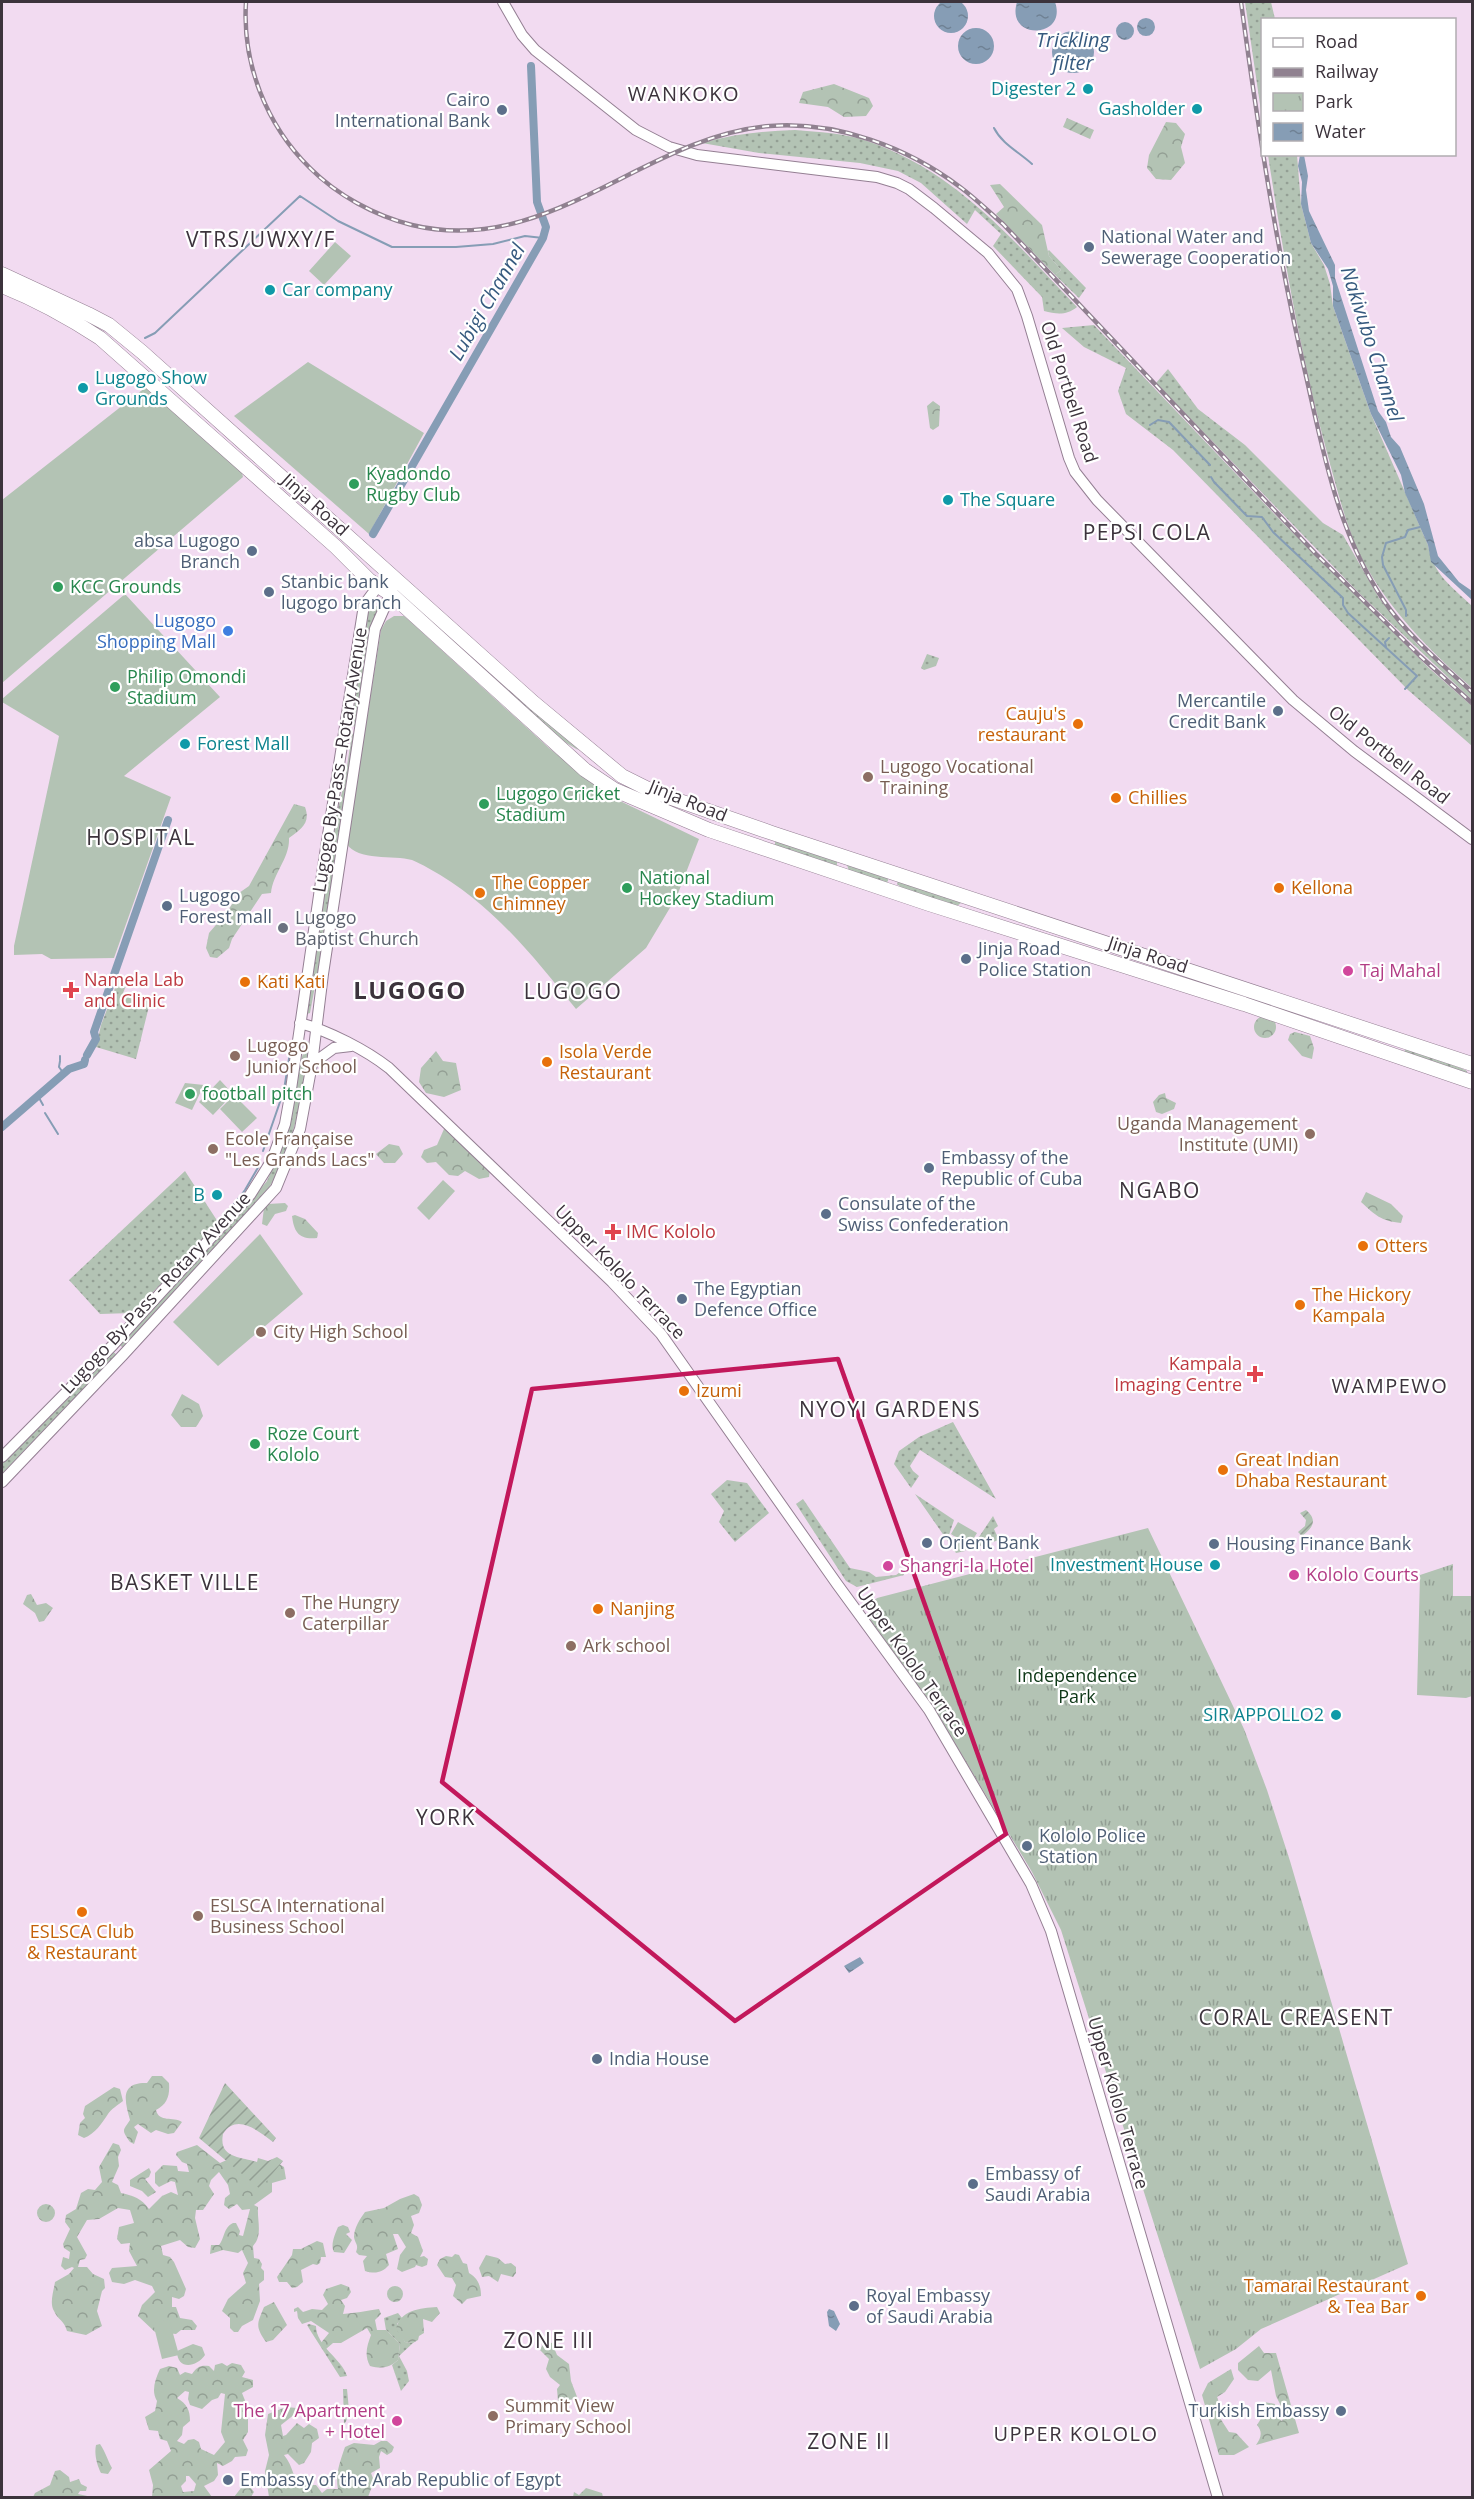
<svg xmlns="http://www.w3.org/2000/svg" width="1474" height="2499" font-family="'Open Sans',sans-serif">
  <defs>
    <pattern id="grass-dots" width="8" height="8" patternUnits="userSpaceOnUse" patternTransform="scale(1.5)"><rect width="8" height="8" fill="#b3c3b4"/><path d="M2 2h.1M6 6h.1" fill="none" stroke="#939f94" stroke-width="1.8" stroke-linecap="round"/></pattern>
    <pattern id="forest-crowns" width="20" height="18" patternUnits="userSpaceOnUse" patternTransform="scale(1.5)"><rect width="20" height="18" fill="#b3c3b4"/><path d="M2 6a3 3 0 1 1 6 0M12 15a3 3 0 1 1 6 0" fill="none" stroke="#939f94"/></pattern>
    <pattern id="park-tufts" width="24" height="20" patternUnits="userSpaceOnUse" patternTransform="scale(1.5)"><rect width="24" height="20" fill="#b3c3b4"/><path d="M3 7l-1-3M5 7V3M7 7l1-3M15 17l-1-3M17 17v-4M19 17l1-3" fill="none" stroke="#939f94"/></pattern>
    <pattern id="garden-furrows" width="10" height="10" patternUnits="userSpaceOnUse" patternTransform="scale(1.5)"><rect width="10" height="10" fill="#b3c3b4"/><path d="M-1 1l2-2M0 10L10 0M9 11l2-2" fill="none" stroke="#939f94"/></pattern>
    <pattern id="water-ripples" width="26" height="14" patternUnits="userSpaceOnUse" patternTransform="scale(1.5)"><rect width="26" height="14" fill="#869db5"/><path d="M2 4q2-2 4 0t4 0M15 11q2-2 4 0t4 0" fill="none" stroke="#6f8194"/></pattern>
  </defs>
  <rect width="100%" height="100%" fill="#f2dbf1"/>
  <!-- grass -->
  <path fill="url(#grass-dots)" d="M1245,2H1271L1275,19L1262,20V118Z
    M795,130C819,132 844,133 867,141C956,171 1014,241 1077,307C1066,316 1056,314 1044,311L1042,297L993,246L1001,234L975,210L967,224L921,183L898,171L860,163L759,153L702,143C733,134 763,131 795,130Z
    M1268,155H1297L1301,204L1311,243L1324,265L1330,284L1333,306L1371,414L1428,545C1433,574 1451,586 1472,606V688C1429,650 1388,609 1361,557C1345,524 1336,485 1326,449C1300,352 1283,253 1268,155Z
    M1049,250L1086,288L1079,298L1055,275L1061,270L1049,256L1048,251Z
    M1094,325L1282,522L1429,668L1472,706V746L1408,690L1173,450L1126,414L1118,391L1126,368L1084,347L1062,328Z
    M1168,369L1198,409L1245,445L1323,523L1343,535L1379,598L1417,644L1472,694V700L1358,592L1156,383Z
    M372,603L379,608L358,725L351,727L368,614Z
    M418,603L572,741L578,750L563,741L530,713L413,608Z
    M927,654L939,658L936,666L924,670L921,668Z
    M354,733L356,735L325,933L310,1013L307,1014L332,834L345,779L352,734Z
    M775,840L837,861V865L834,867L775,845Z
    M849,864L888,878V881L886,883L849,871L847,865Z
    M898,881L960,901L961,903L957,906L902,888L897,884Z
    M120,975L129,979L123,993L151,998L136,1059L96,1047L101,1025Z
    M307,1041L310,1043C302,1094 295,1150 265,1194L147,1324L122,1347L120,1345L119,1343L225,1231L267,1181L284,1140L300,1063Z
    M1406,1048L1461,1068L1467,1071L1466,1073L1404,1052Z
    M185,1171L218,1222L187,1258L132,1313L100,1314L69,1280Z
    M111,1350L117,1355L2,1474V1463Z
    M953,1422L996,1499L920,1450L910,1466L913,1471L919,1476L911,1488L894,1464L899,1451L919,1437Z
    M727,1480L747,1483L769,1513L735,1542L719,1522L724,1511L711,1494Z
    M915,1494L954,1520L949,1535L967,1547L965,1551L956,1553Z
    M803,1499L850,1568L869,1572L876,1577L896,1575L903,1570L904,1575L857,1587L846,1581L796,1504Z
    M993,1516L998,1526L994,1529L999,1540L977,1547L975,1543Z
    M398,2313L402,2318L397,2324L405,2342L413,2343L399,2356L407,2371L409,2381L401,2391L392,2365L398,2360L400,2344L386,2330L384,2318Z
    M309,2324L316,2326C316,2346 342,2359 347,2376L340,2377L310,2330L307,2325Z
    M343,2389H347C348,2401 351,2415 344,2425Z"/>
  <!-- forest -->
  <path fill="url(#forest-crowns)" fill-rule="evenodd" d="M834,84L869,98L873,106L866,116L844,117L828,107L799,103L803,92Z
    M1166,122L1176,123L1185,134L1181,147L1185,163L1171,180L1156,179L1147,168L1149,155Z
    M1000,184L1042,225L1049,256L1061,270L1055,275L996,214L1004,207L990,185Z
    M933,401L940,406L939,426L933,430L930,428L927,406Z
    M294,804L305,807C311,823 301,829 289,838C290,858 273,873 271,893L262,894L232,939L229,948L217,958L210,957L206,948L209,933L227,912L239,893L249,886Z
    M1254 1027a11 11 0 1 1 22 0a11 11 0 1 1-22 0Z
    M1295,1032L1310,1036L1314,1048L1312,1059L1302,1056L1288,1040L1290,1034Z
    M436,1051L443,1061L456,1063L461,1090L444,1097L426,1093L419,1082L421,1068Z
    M1165,1093L1166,1098L1176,1103L1174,1109L1162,1114L1156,1112L1153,1102L1159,1095Z
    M444,1129L461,1130L490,1169L489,1177L479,1179L465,1171L458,1176L449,1175L436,1162L427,1163L421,1157L424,1150L437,1145Z
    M389,1144L399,1146L403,1154L395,1163H384L376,1154Z
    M1366,1192L1391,1204L1403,1216L1401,1223C1381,1221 1375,1215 1361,1202Z
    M285,1203L288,1206L286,1211L275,1214L267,1226L262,1224L264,1208L268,1204Z
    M295,1215L305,1219L318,1233L317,1238C299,1240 294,1232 292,1216Z
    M182,1394L199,1404L203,1416L196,1427H181L171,1415Z
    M31,1594L37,1605L46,1603L53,1608L44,1621L39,1622L35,1613L23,1604L27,1595Z
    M152,2076H162L169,2083C170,2096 167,2104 156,2110C159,2123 173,2116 182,2122L174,2133L168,2134L156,2130L151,2133L138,2124L134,2127L138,2132L134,2144L130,2142C121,2129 123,2131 130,2120C125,2102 119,2082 147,2083Z
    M114,2087L120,2089L123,2101C118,2105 111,2109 108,2114C102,2123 95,2134 84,2138L78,2135L80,2123L85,2118L83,2114L85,2106Z
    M113,2143L119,2145L121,2150L118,2157L119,2166L112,2182L118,2185L121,2193C134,2196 141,2198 149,2209L162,2196L171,2192L178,2195L175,2182L171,2181L159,2187L155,2183V2173L163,2165L177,2166L178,2171L189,2172L187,2164L182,2162L176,2155L177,2152L197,2145L220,2163L229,2159L245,2173L276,2162L284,2167L286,2179L272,2183V2192L254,2205L258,2207C257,2221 263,2235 253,2246L254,2258L259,2259L262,2264L261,2268L264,2271V2280L259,2284L260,2301L253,2320L242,2326L238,2332H234L230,2328V2318L222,2311L228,2299L246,2283L243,2273L248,2263L242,2250L238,2253L223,2250L210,2254L211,2245H219C225,2238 223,2228 233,2223H236L240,2231L239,2235L243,2236L250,2209L242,2210L237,2204L229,2209L224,2205L225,2198L230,2194L228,2185L219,2172L211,2180L209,2186L214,2194L203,2210H196L195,2218L200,2239L195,2248L188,2247L180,2240L161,2246L163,2255L170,2257L174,2262L186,2289L184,2296L179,2299L172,2297V2307H176L180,2318L192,2320L197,2326L195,2330H181L176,2334L155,2332L138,2316L142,2305L155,2292L152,2286L135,2280L124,2284L112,2282L109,2273L112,2268L137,2266L129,2251L130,2243L121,2244L117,2239L119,2227L134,2223L130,2210L118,2208L99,2219L87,2220L77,2237L87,2255L85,2259L80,2260L78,2267H87L93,2274L104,2279L105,2288L102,2291L97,2311L102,2326L86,2335L67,2331C64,2320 58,2320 54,2311C49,2303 54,2290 55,2282L69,2274L74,2268L72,2267L65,2270L61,2266L63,2257L69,2259L70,2252L64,2248L63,2244L70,2229L65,2222L66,2215L76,2209L81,2193L88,2189L95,2190L102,2182L99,2167Z
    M149,2168L151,2172L149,2177L145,2179L156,2192L148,2197L142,2191L130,2186V2180Z
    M414,2194L419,2197L422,2205L419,2213L411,2216L414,2225L411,2233L418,2237L423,2251L420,2257L424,2256L428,2259L427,2265L422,2267L416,2265L415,2267L402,2272L397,2269L400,2255L406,2247L398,2234H393L398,2249L386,2254L389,2265C382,2273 375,2274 365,2271L363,2261L367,2256L359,2255L356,2252C359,2244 355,2244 354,2237C354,2228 360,2219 365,2212L384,2208L400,2199Z
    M37 2213a9 9 0 1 1 18 0a9 9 0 1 1-18 0Z
    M343,2225L348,2227L350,2232L346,2234L352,2240L344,2253L334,2252C330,2245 335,2234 338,2227Z
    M317,2241L323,2243L326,2257H321L320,2263L317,2265L313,2264L301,2270L303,2282L297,2287L292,2288L287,2282H279L277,2277L292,2255L293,2249H301Z
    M455,2254L459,2255L463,2263L467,2264L469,2273C478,2278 481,2286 481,2296L467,2299L462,2304L453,2296L456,2285L452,2278L445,2277L437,2265L440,2259L446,2256L452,2257Z
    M486,2255L498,2258L505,2264L511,2263L516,2267V2273L513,2277L501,2274L498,2282L489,2276L482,2277L479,2268Z
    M341,2284L349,2287L351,2292L347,2298L341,2300L345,2306L343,2314C356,2313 365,2311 379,2309L381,2314L375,2320L377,2330H386L400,2344L398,2360C389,2368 382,2369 370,2366C364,2355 367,2346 371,2335L367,2328L341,2343H333L326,2349L322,2348L320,2344L329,2333L311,2321L302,2324L298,2318L297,2311L294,2312V2309L298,2307L303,2312L312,2309L322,2310L328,2304L323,2295L326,2289Z
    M387 2294a8 8 0 1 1 16 0a8 8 0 1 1-16 0Z
    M274,2302L287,2325L273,2340L266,2342C255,2326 257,2324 264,2307Z
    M437,2307L440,2313L432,2322L423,2319L424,2333L419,2336L418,2340L413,2343L405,2342L396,2329C400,2310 420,2308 437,2307Z
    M548,2342L552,2343L557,2355L569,2364L571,2381L579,2402L576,2399L558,2401L557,2389L560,2385L550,2377L546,2369L549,2359L540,2350L543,2344Z
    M193,2344L202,2347L205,2355C196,2368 177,2370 177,2351Z
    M1259,2346L1264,2353H1276L1299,2433L1256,2445C1261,2438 1263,2432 1257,2425L1267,2409L1264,2402L1275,2404L1274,2414L1282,2421L1285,2414L1276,2396L1271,2370L1258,2381L1248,2380L1238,2370V2363Z
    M222,2363L227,2366L232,2363L241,2365L245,2372L242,2377L253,2380V2387L242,2393L248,2408V2432L243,2440L248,2450L246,2456L235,2457L232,2461L223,2466L217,2463L218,2475L214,2481L204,2486L212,2497H152L153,2485L149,2470L171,2451L167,2441L160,2439L158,2431L149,2430L145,2417L155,2411L157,2401C151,2391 155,2380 160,2369L169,2366L177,2368L180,2375L185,2372L192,2374C197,2367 200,2365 209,2366L214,2371L215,2365ZM185,2391L189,2392L188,2399L190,2405L202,2409L212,2400L218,2398L221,2393L225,2394L221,2432L225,2442L214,2455L201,2449L199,2442L194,2439L188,2440L184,2444L177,2441L182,2435L183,2427L190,2421C190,2410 187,2404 177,2398ZM186,2476H189L196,2484L194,2491L183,2492L181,2486L186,2481Z
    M1231,2369L1234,2379L1225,2392L1217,2397L1223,2413L1220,2418L1229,2432L1236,2433L1249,2447L1234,2455H1219L1202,2395L1208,2383Z
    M286,2407L297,2408L295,2414L281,2425L283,2436L286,2435L297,2423L304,2428L309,2424L317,2429L319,2438L312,2443L311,2452L304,2463L299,2465L288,2454L284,2455C294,2467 292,2478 301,2485H316L322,2493L327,2489H338C335,2474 340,2462 345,2447L354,2443L374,2445L381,2441H387L394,2447L392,2452L387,2455L381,2451L379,2457L380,2468L371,2473L374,2481L368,2497H269L265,2471L269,2455L265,2435L268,2414Z
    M100,2444C106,2453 107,2459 112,2468L108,2474L101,2473C97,2465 94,2454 96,2445Z
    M60,2470L69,2477L70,2482L79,2479L81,2484L87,2487L86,2491H80L78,2494L92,2497H33L35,2493L50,2485L55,2471Z
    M241,2488H251L254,2492L251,2497H234Z
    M586,2488L602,2493L603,2497H573L574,2492L579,2495Z"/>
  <!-- park -->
  <path fill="url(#park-tufts)" d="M1148,1528L1244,1729L1267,1790L1290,1861L1408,2264L1261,2329L1236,2349L1200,2369L1061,1930L1032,1872L936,1712L871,1621L868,1606L877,1598Z
    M1453,1564V1596H1472V1696L1466,1698L1417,1695L1420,1575Z"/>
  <!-- garden -->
  <path fill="url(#garden-furrows)" d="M1067,118L1094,130L1090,139L1063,127Z
    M1306,1510C1318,1520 1313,1528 1302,1536L1298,1532L1305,1526L1306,1520L1300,1513Z
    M225,2083L276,2138L273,2142C259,2132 237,2112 223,2134C218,2159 243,2157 257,2162L258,2158L268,2161L277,2157L283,2161L260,2189L199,2138Z"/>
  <!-- pitch -->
  <path fill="#b3c3b4" d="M335,242L351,256L324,285L309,271Z
    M308,362L424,433L369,534L234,416Z
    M146,387L242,473L243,477L2,683V500Z
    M125,594L220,697L124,776L171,797L114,958L51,959L42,954L14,955V946L59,736L2,702V699Z
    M394,616H404L412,623L549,748L594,784L618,800L699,839L677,896L646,948L576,1009C531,954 492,903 428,868C423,865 417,862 412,860C394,855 357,861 347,844L381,630L386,621Z
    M220,1080L233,1094L213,1115L199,1102Z
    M185,1083L204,1085L192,1110L175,1103Z
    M234,1095L257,1118L242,1132L220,1109Z
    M443,1180L455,1191L429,1220L417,1208Z
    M260,1234L303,1294L218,1366L173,1322Z
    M958,1522L977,1533L969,1546L951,1534Z
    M169,2319L179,2355L162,2359L153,2323Z"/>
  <!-- water -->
  <path fill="url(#water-ripples)" d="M934 16a17 17 0 1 1 34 0a17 17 0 1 1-34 0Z
    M1017,2H1055C1068,39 1005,41 1017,2Z
    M1137 27a9 9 0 1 1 18 0a9 9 0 1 1-18 0Z
    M1116 31a9 9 0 1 1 18 0a9 9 0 1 1-18 0Z
    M958 46a18 18 0 1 1 36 0a18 18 0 1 1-36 0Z
    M1052 52a21 21 0 1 1 42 0a21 21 0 1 1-42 0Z
    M1300,155H1304L1308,176L1306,190L1309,211L1335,265V278L1378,411L1386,422L1391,437L1400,447L1424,504L1438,556L1459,582L1472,591V600L1431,562L1428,545L1405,493L1401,475L1371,414L1333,306V286L1328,269L1311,243L1301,204L1302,182L1298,166Z
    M860,1957L864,1963L849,1973L844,1966Z
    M829,2309L834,2311L840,2324L836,2331L829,2326L827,2312Z"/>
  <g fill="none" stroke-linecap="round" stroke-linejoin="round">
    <!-- stream -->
    <path stroke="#869db5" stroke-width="2" d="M994,128C1002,144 1019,152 1032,164
      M145,338L155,333L300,196L338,221L392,247H456L493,244L525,236L543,238
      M1150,425L1158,420L1169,422L1210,465
      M1211,477L1214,482L1247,516L1262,517L1273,532L1343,598V605L1348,613L1417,676L1405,689
      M1406,616V610L1383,565L1382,557L1386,543L1405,537L1408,530L1420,527
      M1386,647L1385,642L1389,638
      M60,1060V1056
      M60,1061L59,1067L64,1074
      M284,1090L291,1046
      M38,1096L43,1105
      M45,1113L58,1134
      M263,1151L281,1099
      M227,1213L245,1190L260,1164"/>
    <!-- canal -->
    <path stroke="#869db5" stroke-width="8" d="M373,534L543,238L546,227L537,202L531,66
      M87,1055L96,1039L94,1032L168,820
      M2,1127L69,1069L84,1064L85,1060"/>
    <defs>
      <path id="major" d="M503,2L522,35L535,50L636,130L669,147L697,155L877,177L897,183L909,189L934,208L988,253L1017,289L1027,316L1069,458L1075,472L1097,500L1293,700L1354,751L1472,839
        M300,1023C329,1031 366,1050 389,1068L612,1282L661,1334L837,1584L929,1710L1031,1884L1051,1931L1218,2498
        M312,1064L334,1048L351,1046
        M2,1457L113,1345L250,1195L272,1160L285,1124L290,1096L325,854L364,605L378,586L394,577
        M2,1482L123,1355L276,1188L300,1129L312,1064L323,974L375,629L393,588"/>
      <path id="highway" d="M2,274L88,314L109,325L142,352L534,703L622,776L654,792L772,833L1472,1064
        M2,286C37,300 68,317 100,338L336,547L369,580L392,595L585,770L615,790L709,830L929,904L1244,1004L1472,1082"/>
    </defs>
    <!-- major casing -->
    <use href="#major" stroke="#947f93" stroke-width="12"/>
    <!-- highway casing -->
    <use href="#highway" stroke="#947f93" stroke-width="15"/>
    <!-- major -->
    <use href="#major" stroke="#fff" stroke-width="10"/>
    <!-- highway -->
    <use href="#highway" stroke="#fff" stroke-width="14"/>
    <defs>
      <path id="rail" d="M246,2C242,63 266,125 310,168C337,195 375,216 412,225C548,258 644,136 770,126C837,121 907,147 960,187C975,198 988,211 1003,224L1316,554L1420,656L1472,703
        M1241,2C1258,128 1277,252 1306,376C1324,455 1338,533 1384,601C1408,636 1442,664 1472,692"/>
    </defs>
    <!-- rail casing -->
    <use href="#rail" stroke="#908190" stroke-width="4.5"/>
    <!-- rail -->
    <use href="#rail" stroke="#fff" stroke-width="2" stroke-dasharray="7" stroke-linecap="butt"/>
  </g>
  <!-- marked area -->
  <path fill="none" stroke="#c2185b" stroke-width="4.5" stroke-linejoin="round" d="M838,1359L1006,1834L735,2021L442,1782L532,1389Z"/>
  <!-- markers -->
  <g fill="#0f9aa8" stroke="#fff" stroke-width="2">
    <circle cx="1088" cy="89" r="6"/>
    <circle cx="1197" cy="109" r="6"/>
    <circle cx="270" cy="290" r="6"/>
    <circle cx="83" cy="388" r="6"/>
    <circle cx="948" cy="500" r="6"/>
    <circle cx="185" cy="744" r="6"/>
    <circle cx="217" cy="1195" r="6"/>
    <circle cx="1215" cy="1565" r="6"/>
    <circle cx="1336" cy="1715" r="6"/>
  </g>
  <g fill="#5c6f8a" stroke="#fff" stroke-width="2">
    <circle cx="502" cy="110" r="6"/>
    <circle cx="1089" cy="247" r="6"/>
    <circle cx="252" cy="551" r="6"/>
    <circle cx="269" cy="592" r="6"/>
    <circle cx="1278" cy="711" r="6"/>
    <circle cx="167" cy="906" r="6"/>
    <circle cx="966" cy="959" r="6"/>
    <circle cx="929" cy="1168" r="6"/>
    <circle cx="826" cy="1214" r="6"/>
    <circle cx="682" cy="1299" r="6"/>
    <circle cx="927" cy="1543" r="6"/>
    <circle cx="1214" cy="1544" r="6"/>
    <circle cx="1027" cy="1846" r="6"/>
    <circle cx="597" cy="2059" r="6"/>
    <circle cx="973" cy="2184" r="6"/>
    <circle cx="854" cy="2306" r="6"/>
    <circle cx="1341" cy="2411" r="6"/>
    <circle cx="228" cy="2480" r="6"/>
  </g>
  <g fill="#2e9e5b" stroke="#fff" stroke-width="2">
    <circle cx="354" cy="484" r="6"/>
    <circle cx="58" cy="587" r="6"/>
    <circle cx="115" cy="687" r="6"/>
    <circle cx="484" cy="804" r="6"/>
    <circle cx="627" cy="888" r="6"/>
    <circle cx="190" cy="1094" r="6"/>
    <circle cx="255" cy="1444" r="6"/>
  </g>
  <circle fill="#3f7fe0" stroke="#fff" stroke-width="2" cx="228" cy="631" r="6"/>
  <g fill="#e8710a" stroke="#fff" stroke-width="2">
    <circle cx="1078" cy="724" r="6"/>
    <circle cx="1116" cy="798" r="6"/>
    <circle cx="1279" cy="888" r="6"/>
    <circle cx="480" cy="893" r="6"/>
    <circle cx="245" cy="982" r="6"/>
    <circle cx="547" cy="1062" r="6"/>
    <circle cx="1363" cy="1246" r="6"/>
    <circle cx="1300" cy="1305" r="6"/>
    <circle cx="684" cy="1391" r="6"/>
    <circle cx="1223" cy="1470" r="6"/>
    <circle cx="598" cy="1609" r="6"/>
    <circle cx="82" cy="1912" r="6"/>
    <circle cx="1421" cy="2296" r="6"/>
  </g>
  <g fill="#8d6e63" stroke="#fff" stroke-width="2">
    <circle cx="868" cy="777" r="6"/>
    <circle cx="235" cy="1056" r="6"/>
    <circle cx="1310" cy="1134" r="6"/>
    <circle cx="213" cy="1149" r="6"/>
    <circle cx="261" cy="1332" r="6"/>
    <circle cx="290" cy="1613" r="6"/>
    <circle cx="571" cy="1646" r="6"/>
    <circle cx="198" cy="1916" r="6"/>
    <circle cx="493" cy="2416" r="6"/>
  </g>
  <circle fill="#6b7280" stroke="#fff" stroke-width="2" cx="283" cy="928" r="6"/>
  <g fill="#d1479c" stroke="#fff" stroke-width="2">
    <circle cx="1348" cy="971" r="6"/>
    <circle cx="888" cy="1566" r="6"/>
    <circle cx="1294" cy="1575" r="6"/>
    <circle cx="397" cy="2421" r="6"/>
  </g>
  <g fill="#e0444e" stroke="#fff" stroke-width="2">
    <path d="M68 981h6v6h6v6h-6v6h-6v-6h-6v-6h6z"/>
    <path d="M610 1223h6v6h6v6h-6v6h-6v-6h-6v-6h6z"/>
    <path d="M1252 1365h6v6h6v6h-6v6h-6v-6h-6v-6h6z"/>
  </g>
  <g text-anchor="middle" stroke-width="4.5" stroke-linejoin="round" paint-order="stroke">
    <!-- culture labels -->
    <g font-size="18" fill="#0d838f" stroke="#fff" text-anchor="end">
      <text x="1076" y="95">Digester 2</text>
      <text x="1185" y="115">Gasholder</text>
      <text x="282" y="296" text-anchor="start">Car company</text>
      <text x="95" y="384" text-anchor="start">Lugogo Show<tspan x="95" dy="21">Grounds</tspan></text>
      <text x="960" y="506" text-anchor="start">The Square</text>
      <text x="197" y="750" text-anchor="start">Forest Mall</text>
      <text x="205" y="1201">B</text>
      <text x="1203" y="1571">Investment House</text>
      <text x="1324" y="1721">SIR APPOLLO2</text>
    </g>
    <!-- service labels -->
    <g font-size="18" fill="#4e5e75" stroke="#fff" text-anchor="start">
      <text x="490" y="106" text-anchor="end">Cairo<tspan x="490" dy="21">International Bank</tspan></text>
      <text x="1101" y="243">National Water and<tspan x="1101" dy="21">Sewerage Cooperation</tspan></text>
      <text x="240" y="547" text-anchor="end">absa Lugogo<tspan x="240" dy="21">Branch</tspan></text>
      <text x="281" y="588">Stanbic bank<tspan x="281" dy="21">lugogo branch</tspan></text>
      <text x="1266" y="707" text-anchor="end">Mercantile<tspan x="1266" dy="21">Credit Bank</tspan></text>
      <text x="179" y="902">Lugogo<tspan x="179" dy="21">Forest mall</tspan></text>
      <text x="978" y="955">Jinja Road<tspan x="978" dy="21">Police Station</tspan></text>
      <text x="941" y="1164">Embassy of the<tspan x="941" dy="21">Republic of Cuba</tspan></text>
      <text x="838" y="1210">Consulate of the<tspan x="838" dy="21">Swiss Confederation</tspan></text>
      <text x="694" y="1295">The Egyptian<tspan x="694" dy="21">Defence Office</tspan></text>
      <text x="939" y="1549">Orient Bank</text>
      <text x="1226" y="1550">Housing Finance Bank</text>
      <text x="1039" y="1842">Kololo Police<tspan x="1039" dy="21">Station</tspan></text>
      <text x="609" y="2065">India House</text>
      <text x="985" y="2180">Embassy of<tspan x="985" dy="21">Saudi Arabia</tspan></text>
      <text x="866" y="2302">Royal Embassy<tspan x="866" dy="21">of Saudi Arabia</tspan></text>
      <text x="1329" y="2417" text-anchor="end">Turkish Embassy</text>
      <text x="240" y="2486">Embassy of the Arab Republic of Egypt</text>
    </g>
    <!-- street labels -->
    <g font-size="18" fill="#3c333c" stroke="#fff">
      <text transform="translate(1069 392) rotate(72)" y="6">Old Portbell Road</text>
      <text transform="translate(315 505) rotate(42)" y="6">Jinja Road</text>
      <text transform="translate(1389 755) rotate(38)" y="6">Old Portbell Road</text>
      <text transform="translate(340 760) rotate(-81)" y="6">Lugogo By-Pass - Rotary Avenue</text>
      <text transform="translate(688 801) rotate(22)" y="6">Jinja Road</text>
      <text transform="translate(1148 955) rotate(18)" y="6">Jinja Road</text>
      <text transform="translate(620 1272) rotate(46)" y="6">Upper Kololo Terrace</text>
      <text transform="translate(156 1293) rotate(-47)" y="6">Lugogo By-Pass - Rotary Avenue</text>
      <text transform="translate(912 1662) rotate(55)" y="6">Upper Kololo Terrace</text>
      <text transform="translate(1118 2103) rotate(74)" y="6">Upper Kololo Terrace</text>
    </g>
    <!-- leisure labels -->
    <g font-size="18" fill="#27864d" stroke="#fff" text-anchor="start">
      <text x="366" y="480">Kyadondo<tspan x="366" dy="21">Rugby Club</tspan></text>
      <text x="70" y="593">KCC Grounds</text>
      <text x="127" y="683">Philip Omondi<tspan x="127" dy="21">Stadium</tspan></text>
      <text x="496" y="800">Lugogo Cricket<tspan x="496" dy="21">Stadium</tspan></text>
      <text x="639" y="884">National<tspan x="639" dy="21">Hockey Stadium</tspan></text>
      <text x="202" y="1100">football pitch</text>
      <text x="267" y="1440">Roze Court<tspan x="267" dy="21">Kololo</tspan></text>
    </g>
    <!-- shop labels -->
    <g font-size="18" fill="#366cbe" stroke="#fff" text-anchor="end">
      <text x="216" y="627">Lugogo<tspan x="216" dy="21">Shopping Mall</tspan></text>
    </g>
    <!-- food labels -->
    <g font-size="18" fill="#c56008" stroke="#fff" text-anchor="start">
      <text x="1066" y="720" text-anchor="end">Cauju's<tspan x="1066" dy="21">restaurant</tspan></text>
      <text x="1128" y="804">Chillies</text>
      <text x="492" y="889">The Copper<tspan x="492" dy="21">Chimney</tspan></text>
      <text x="1291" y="894">Kellona</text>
      <text x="257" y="988">Kati Kati</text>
      <text x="559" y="1058">Isola Verde<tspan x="559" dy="21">Restaurant</tspan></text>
      <text x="1375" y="1252">Otters</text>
      <text x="1312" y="1301">The Hickory<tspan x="1312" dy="21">Kampala</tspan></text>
      <text x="696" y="1397">Izumi</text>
      <text x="1235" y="1466">Great Indian<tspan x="1235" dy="21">Dhaba Restaurant</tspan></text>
      <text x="610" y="1615">Nanjing</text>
      <text x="82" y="1938" text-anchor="middle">ESLSCA Club<tspan x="82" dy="21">&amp; Restaurant</tspan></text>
      <text x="1409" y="2292" text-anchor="end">Tamarai Restaurant<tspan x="1409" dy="21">&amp; Tea Bar</tspan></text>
    </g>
    <!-- education labels -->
    <g font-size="18" fill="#785e54" stroke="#fff" text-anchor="start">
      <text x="880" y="773">Lugogo Vocational<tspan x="880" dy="21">Training</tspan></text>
      <text x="247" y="1052">Lugogo<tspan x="247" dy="21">Junior School</tspan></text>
      <text x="1298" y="1130" text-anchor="end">Uganda Management<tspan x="1298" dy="21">Institute (UMI)</tspan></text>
      <text x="225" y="1145">Ecole Française<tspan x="225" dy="21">"Les Grands Lacs"</tspan></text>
      <text x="273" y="1338">City High School</text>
      <text x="302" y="1609">The Hungry<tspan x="302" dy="21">Caterpillar</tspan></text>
      <text x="583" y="1652">Ark school</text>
      <text x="210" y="1912">ESLSCA International<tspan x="210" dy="21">Business School</tspan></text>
      <text x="505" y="2412">Summit View<tspan x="505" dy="21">Primary School</tspan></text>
    </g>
    <!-- worship labels -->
    <g font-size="18" fill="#5b616d" stroke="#fff" text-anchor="start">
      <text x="295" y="924">Lugogo<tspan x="295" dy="21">Baptist Church</tspan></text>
    </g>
    <!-- hotel labels -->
    <g font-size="18" fill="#b23c85" stroke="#fff" text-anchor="start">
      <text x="1360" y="977">Taj Mahal</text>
      <text x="900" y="1572">Shangri-la Hotel</text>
      <text x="1306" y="1581">Kololo Courts</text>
      <text x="385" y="2417" text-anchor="end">The 17 Apartment<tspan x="385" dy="21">+ Hotel</tspan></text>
    </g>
    <!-- health labels -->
    <g font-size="18" fill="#be3a42" stroke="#fff" text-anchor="start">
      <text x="84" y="986">Namela Lab<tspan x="84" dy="21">and Clinic</tspan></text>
      <text x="626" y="1238">IMC Kololo</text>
      <text x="1242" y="1370" text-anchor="end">Kampala<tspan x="1242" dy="21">Imaging Centre</tspan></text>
    </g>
    <!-- park labels -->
    <g font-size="18" fill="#0c3615" stroke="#fff">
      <text x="1077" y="1682">Independence<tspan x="1077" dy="21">Park</tspan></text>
    </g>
    <!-- water labels -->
    <g font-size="20" font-style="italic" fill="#365a7f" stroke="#fff">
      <text x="1073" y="47">Trickling<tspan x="1073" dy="23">filter</tspan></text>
      <text transform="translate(487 302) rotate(-60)" y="7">Lubigi Channel</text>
      <text transform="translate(1372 344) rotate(72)" y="7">Nakivubo Channel</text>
    </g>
    <!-- neighbourhood labels -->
    <g font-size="20" letter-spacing="1.5" fill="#3c333c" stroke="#fff">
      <text x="684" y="101">WANKOKO</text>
      <text x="1390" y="1393">WAMPEWO</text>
      <text x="1076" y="2441">UPPER KOLOLO</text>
    </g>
    <!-- quarter labels -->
    <g font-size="21" letter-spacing="1.5" fill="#3c333c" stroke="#fff">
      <text x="261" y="247">VTRS/UWXY/F</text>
      <text x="1147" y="540">PEPSI COLA</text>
      <text x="141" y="845">HOSPITAL</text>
      <text x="573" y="999">LUGOGO</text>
      <text x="1160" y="1198">NGABO</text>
      <text x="890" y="1417">NYOYI GARDENS</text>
      <text x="185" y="1590">BASKET VILLE</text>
      <text x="446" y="1825">YORK</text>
      <text x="1296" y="2025">CORAL CREASENT</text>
      <text x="549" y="2348">ZONE III</text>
      <text x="849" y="2449">ZONE II</text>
    </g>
    <!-- district labels -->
    <g font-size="24" font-weight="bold" letter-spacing="1.5" fill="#3c333c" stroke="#fff">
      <text x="410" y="999">LUGOGO</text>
    </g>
  </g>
  <!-- border -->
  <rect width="1474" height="2499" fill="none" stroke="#3c333c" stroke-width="6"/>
  <!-- legend -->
  <rect x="1261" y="18" width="195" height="138" fill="#ffffff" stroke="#b1adb1" stroke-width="1.5"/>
  <rect x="1273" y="38" width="30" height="9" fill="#ffffff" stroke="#b1adb1" stroke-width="1.5"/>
  <text x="1315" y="48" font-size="18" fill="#3c333c">Road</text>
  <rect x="1273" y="68" width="30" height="9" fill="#908190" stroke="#b1adb1" stroke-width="1.5"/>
  <text x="1315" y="78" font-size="18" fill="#3c333c">Railway</text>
  <rect x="1273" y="93" width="30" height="18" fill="url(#park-tufts)" stroke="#b1adb1" stroke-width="1.5"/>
  <text x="1315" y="108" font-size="18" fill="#3c333c">Park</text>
  <rect x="1273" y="123" width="30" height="18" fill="url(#water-ripples)" stroke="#b1adb1" stroke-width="1.5"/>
  <text x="1315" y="138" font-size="18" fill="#3c333c">Water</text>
</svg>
